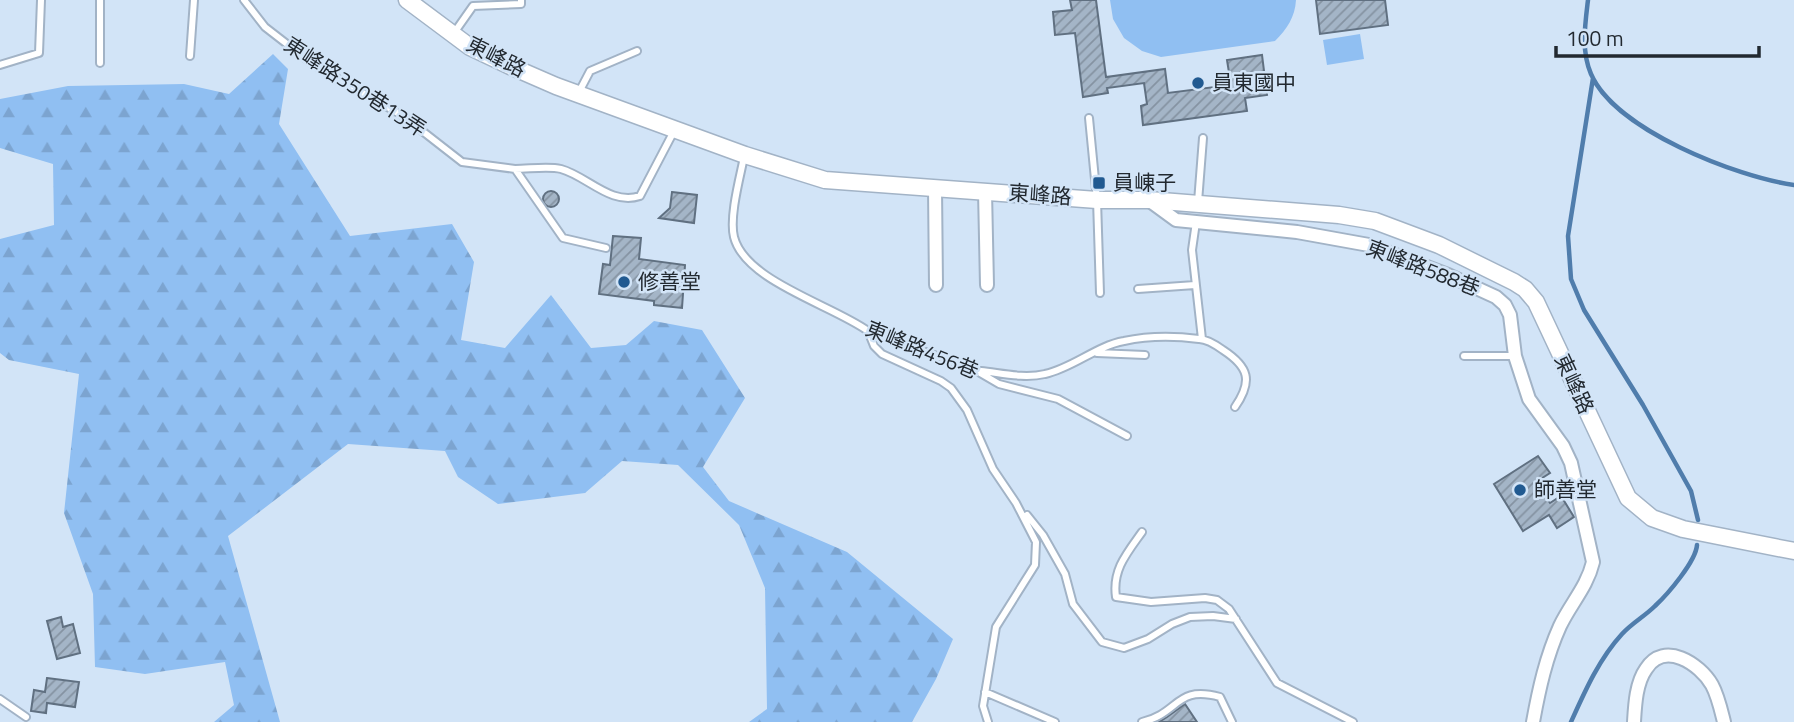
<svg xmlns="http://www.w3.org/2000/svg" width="1794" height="722" font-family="'Titillium Web','Noto Sans TC',sans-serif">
  <defs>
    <pattern id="forest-firs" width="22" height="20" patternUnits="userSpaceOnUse" patternTransform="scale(1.75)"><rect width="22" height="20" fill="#90bff2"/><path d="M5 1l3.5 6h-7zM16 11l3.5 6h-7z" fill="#7ca4d0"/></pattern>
    <pattern id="building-hatch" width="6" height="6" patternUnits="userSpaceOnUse" patternTransform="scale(1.75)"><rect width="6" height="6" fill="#a4b5c7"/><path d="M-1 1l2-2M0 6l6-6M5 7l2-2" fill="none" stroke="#8593a2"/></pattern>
  </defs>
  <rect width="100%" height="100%" fill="#d2e4f7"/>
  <!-- grass -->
  <path fill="#90bff2" d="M1110,0H1296C1295,17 1287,29 1275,41L1161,57L1142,51L1124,38L1113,19Z
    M1360,34L1364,59L1327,65L1323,40Z"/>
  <!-- forest -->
  <path fill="url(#forest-firs)" d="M273,54L288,69L279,124L350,236L452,224L474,262L461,340L505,348L551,295L591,348L626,345L654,321L702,330L745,398L703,467L729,501L847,552L953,639L936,679L912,722H749L767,709L765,588L739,525L678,465L622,461L585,493L498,504L458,477L445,451L348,444L228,536L280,722H214L234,705L225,662L145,674L95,667L93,594L64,513L79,374L9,360L0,353V239L54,225L53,164L0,148V99L68,86L184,84L229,94Z"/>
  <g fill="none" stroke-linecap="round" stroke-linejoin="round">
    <!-- stream -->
    <path stroke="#507dac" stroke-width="4.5" d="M1588,0C1585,25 1581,51 1591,74C1615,130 1737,177 1794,185
      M1593,78L1568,236L1571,279L1584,310L1643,405L1691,491L1698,520
      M1571,722C1585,691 1599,659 1622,634C1632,623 1645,616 1655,606C1668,594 1696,561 1697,545"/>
  </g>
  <!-- building -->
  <path fill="url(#building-hatch)" stroke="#607081" stroke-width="2" d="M1070,0H1096L1106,77L1165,69L1168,93L1231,85L1227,60L1262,55L1267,95L1245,98L1247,111L1143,125L1141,106L1147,104L1144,83L1107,88L1108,93L1083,97L1075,33L1055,35L1053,12L1072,10Z
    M1316,0H1385L1388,25L1320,34Z
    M543 199a8 8 0 1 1 16 0a8 8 0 1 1-16 0Z
    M672,192L697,195L694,223L659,218L670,208Z
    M613,236L641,238L639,259L685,265L682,308L654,305V301L599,294L603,264L610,265Z
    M1538,456L1550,473L1536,482L1550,503L1561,496L1574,517L1557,528L1549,515L1523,531L1494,484Z
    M61,617L63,627L73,624L80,653L57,659L47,621Z
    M47,678L79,682L75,707L47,703L46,713L31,711L34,690L45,692Z
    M1185,704L1197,722H1159L1167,717Z"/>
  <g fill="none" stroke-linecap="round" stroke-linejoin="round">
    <defs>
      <path id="lane" d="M100,0V63
        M244,0L265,27L314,65L403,116L462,162L515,169
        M454,33L473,6L521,4V0
        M190,56L194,0
        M0,65L39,53L41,0
        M579,92L590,71L637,51
        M1089,118L1097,200L1100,293
        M744,157C740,177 729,217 734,237C745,281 832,305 868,331L975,370L999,384L1058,399L1127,436
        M1198,202L1203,138
        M1196,222L1192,250L1202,339
        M606,248L563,238L515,169C529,169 548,166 561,169C587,176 611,206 640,196L674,131
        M1138,289L1195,285
        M868,331L874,346L882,354L941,381L951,388L967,410L993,469L1016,503L1036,542L1035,565L996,627L983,706L988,722
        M1097,353L1145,355
        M1464,356H1515
        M981,371C1001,373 1024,379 1045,374C1073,368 1096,346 1124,341C1147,336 1176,336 1199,339C1207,339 1216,345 1223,350C1249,367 1253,381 1235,407
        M1027,515L1043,535L1065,574L1073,604L1102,642L1124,648L1148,639L1172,624L1190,617L1213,616L1236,619
        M1142,532C1127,553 1112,570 1116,597L1151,602L1205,598L1217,600L1229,609L1277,683L1353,722
        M985,692L1055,722
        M0,699L26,717
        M1142,722C1180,713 1175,685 1220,697L1232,722"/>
      <path id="street" d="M935,188L936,285
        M985,191L987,285
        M1150,201L1176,220L1297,232L1369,245L1448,275L1496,297L1505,305L1510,315L1515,356L1529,399L1563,446L1571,463L1593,562C1587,587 1571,603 1560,626C1546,657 1539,689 1533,722
        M1634,722C1635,705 1636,683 1646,669C1664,640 1700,664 1712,685C1718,696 1721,710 1724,722"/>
      <path id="secondary" d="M407,0L470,47L510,66L556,86L745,155L825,180L1097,200H1149L1339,215L1375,221L1439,245L1514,282L1525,289L1536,302L1628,498L1652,518L1683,529L1794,551"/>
    </defs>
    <!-- lane casing -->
    <use href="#lane" stroke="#a2b3c6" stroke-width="10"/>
    <!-- street casing -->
    <use href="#street" stroke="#a2b3c6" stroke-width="16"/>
    <!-- secondary casing -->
    <use href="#secondary" stroke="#a2b3c6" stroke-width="19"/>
    <!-- lane -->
    <use href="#lane" stroke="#fff" stroke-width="6"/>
    <!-- street -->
    <use href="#street" stroke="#fff" stroke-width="12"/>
    <!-- secondary -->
    <use href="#secondary" stroke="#fff" stroke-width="16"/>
  </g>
  <!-- markers -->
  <g fill="#215a91" stroke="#d2e4f7" stroke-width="2.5">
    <circle cx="1198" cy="83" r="7"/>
    <rect x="1092" y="176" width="14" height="14" rx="3.5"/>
    <circle cx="624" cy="282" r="7"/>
    <circle cx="1520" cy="490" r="7"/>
  </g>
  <g text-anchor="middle" stroke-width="5" stroke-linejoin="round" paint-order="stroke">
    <!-- street labels -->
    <g font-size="21" fill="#222930" stroke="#d2e4f7">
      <text transform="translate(496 57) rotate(27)" y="7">東峰路</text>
      <text transform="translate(355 87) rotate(33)" y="7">東峰路350巷13弄</text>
      <text transform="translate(1040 195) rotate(4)" y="7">東峰路</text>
      <text transform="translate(1423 268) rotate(21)" y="7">東峰路588巷</text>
      <text transform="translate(922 350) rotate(22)" y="7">東峰路456巷</text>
      <text transform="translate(1574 384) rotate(65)" y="7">東峰路</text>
    </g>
    <!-- poi labels -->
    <g font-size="21" fill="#222930" stroke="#d2e4f7" text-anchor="start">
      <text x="1212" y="90">員東國中</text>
      <text x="1113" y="190">員崠子</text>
      <text x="638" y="289">修善堂</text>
      <text x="1534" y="497">師善堂</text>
    </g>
  </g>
  <!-- scale -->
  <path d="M1556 46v10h203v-10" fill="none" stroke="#222930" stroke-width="3.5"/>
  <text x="1566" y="46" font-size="21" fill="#222930" stroke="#d2e4f7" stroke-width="5" paint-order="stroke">100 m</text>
</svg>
